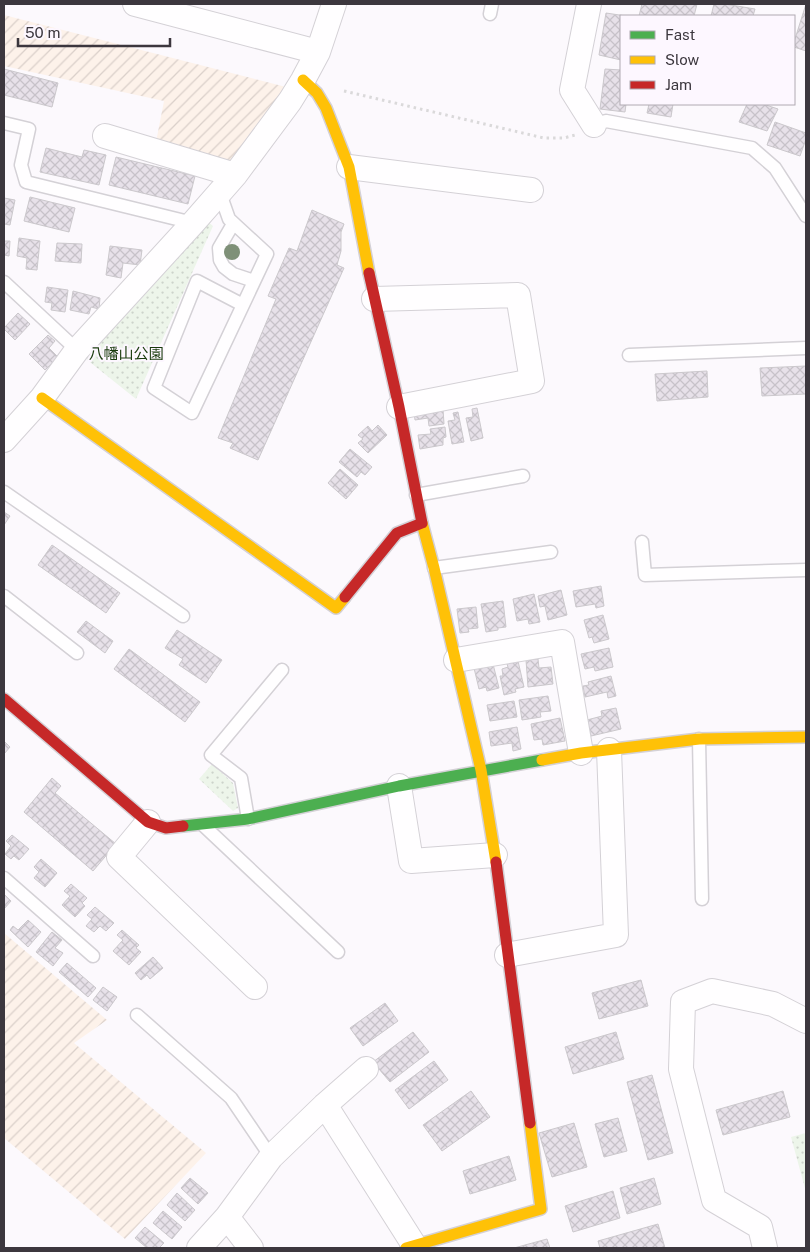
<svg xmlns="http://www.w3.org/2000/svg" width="810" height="1252" font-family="'Public Sans','Noto Sans JP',sans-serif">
  <defs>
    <pattern id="industrial-furrows" width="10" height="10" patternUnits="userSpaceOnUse" patternTransform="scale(1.25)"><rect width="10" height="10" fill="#fdf2ea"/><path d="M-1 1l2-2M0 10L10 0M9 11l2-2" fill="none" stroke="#dad0ca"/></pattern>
    <pattern id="park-dots" width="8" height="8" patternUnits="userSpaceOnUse" patternTransform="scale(1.25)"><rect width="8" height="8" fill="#edf5ea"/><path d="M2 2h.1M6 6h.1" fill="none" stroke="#ccd3ca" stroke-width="1.8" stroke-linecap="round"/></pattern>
    <pattern id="building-cross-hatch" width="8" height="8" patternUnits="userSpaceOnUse" patternTransform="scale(1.25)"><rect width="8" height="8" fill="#e7e1e9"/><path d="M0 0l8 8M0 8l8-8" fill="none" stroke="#c7c2c9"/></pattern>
  </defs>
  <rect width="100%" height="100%" fill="#fcf9fd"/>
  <!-- industrial -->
  <path fill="url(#industrial-furrows)" d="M4,15L290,88L230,163L156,142L164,101L4,66Z
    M4,933L107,1020L74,1043L206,1153L125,1239L4,1138Z"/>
  <!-- park -->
  <path fill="url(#park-dots)" d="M207,221L213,226L136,399L86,359Z
    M212,764L233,783L238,808L233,811L199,779Z
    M806,1133V1192L791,1137Z"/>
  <!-- building -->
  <path fill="url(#building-cross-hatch)" stroke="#cbc8cc" d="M642,4H697L694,16H639Z
    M714,4H725L755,9L753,16H711Z
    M806,4V51L794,47V42Z
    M606,13L626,16H621V60L599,55Z
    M4,69L58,83L52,107L4,95Z
    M605,69L621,70V104H626L625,112L600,109Z
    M649,104H673L671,117L647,113Z
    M747,104H763L778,109L767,131L739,122Z
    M775,122L806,133V139L800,156L767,145Z
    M46,148L82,157L84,150L106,155L99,185L40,172Z
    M116,157L195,176L188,204L109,185Z
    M30,197L75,208L69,232L24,221Z
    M4,198L15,200L10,225L4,224Z
    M312,210L344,224L341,232V251L337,265L344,268L258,460L230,448L233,443L218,438L276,299L268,296L289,248L297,251Z
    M19,238L40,241L37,270L26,269L27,258L17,256Z
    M4,241H10L9,256L4,255Z
    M57,243L82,244L81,263L55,261Z
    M110,246L142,250L140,265L123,263L121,278L106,275Z
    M47,287L68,290L65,312L51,310L52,303L45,302Z
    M73,291L100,298L99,309L91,307L89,314L70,310Z
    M18,313L30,324L15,340L4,329V328Z
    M48,335L55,341L49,348L58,357L45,370L29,354Z
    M806,366V394L762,396L760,368Z
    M707,371L708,397L657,401L655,374Z
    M477,408L483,438L471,441L466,418L473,417L472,409Z
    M443,409L444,424L429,426L428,418L415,420L414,412Z
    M458,412L464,442L452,444L448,421L455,420L453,413Z
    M378,425L387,435L368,453L358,443L363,439L358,435L368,426L372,431Z
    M445,427L446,437L443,438V445L420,449L418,435L431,434L430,429Z
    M350,449L372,467L365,475L361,472L357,477L339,462Z
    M340,469L358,485L346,499L328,483Z
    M4,512L10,516L4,525Z
    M52,545L120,593L106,613L38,565Z
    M601,586L604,606L596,608L595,604L576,607L573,591Z
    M561,590L567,615L548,620L545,606L540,607L538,596Z
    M534,594L540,622L529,624L528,619L517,621L513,599Z
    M503,601L506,627L498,628V630L486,632L481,604Z
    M476,607L478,628L468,629L469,632L460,633L457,609Z
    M603,615L609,639L594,643L592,637L589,638L584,620Z
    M86,621L113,641L105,653L77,632Z
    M177,630L222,660L206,683L179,665L183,659L165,648Z
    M609,648L613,667L595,671L594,667L585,669L581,654Z
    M129,649L200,702L185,722L114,669Z
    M538,659L539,668L551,667L553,684L528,687L526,660Z
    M492,660L499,688L487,691L486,687L479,689L474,668Z
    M518,661L524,687L515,689L516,692L504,695L500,676H503L502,669L508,667L507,664Z
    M611,676L616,696L608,698L607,692L585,697L583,686L589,685L588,682Z
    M548,696L551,711L540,712L541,717L522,720L519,700Z
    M514,701L517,717L490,721L487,705Z
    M616,708L621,729L591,736L587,720L602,716L601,711Z
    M560,718L565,741L543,745L542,739L534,740L531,724Z
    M517,727L521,749L513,751L512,743L491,746L489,732Z
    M4,741L10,747L4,754Z
    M52,778L61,786L55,793L116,844L93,871L24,812Z
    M12,835L29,849L19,860L14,856L11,859L5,854L11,846L6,841Z
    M41,859L57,873L45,887L34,878L39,872L34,867Z
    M71,884L87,898L82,903L85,906L75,917L62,905L70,896L64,891Z
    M4,894L11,901L4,909Z
    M95,907L114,923L106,931L100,926L94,932L86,926L92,919L87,915Z
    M28,920L41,932L28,947L10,930L13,926L18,930Z
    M122,930L139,945L136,948L141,952L129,965L113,951L123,940L117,935Z
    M52,932L62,940L55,948L63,953L53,966L36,952Z
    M153,957L163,968L150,979L147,975L141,980L135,973Z
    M67,963L96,988L88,997L59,972Z
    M641,980L648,1006L599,1019L592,993Z
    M103,987L117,997L107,1011L93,1000Z
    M385,1003L398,1021L363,1046L350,1028Z
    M413,1032L429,1052L390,1082L373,1062Z
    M616,1032L624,1059L573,1074L565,1047Z
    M434,1061L448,1080L409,1109L395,1090Z
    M652,1075L673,1153L648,1160L627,1082Z
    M471,1091L490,1117L442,1151L423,1125Z
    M783,1091L790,1117L723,1135L716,1110Z
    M618,1118L627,1151L604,1157L595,1124Z
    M574,1123L587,1167L552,1177L539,1133Z
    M509,1156L516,1180L470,1194L463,1171Z
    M190,1178L208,1193L198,1204L181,1188Z
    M654,1178L661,1204L627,1214L620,1188Z
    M613,1191L620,1218L573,1232L565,1206Z
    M177,1193L195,1210L185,1221L167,1205Z
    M163,1211L182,1227L172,1239L153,1223Z
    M658,1224L665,1248H600L598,1241Z
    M145,1227L164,1243L159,1248H147L135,1238Z
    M547,1239L550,1248H514Z"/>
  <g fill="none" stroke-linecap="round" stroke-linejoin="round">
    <defs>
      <path id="lane" d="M490,14L492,4
        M4,123L29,129L21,165L26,182L193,223
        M594,125L606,121L752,148L775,168L806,216
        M216,197L223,202L229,219L267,254L192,413L154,388L197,281L243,305
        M233,224L219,248L220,260L224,267L233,274L254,281
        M4,282L77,350
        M629,355L806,348
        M4,492L183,616
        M416,495L523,476
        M642,542L645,575L806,570
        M434,568L551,552
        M4,596L77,653
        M699,739L702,899
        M248,819L241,778L211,755L282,670
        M203,825L338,952
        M4,878L93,956
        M137,1015L231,1098L271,1157"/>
      <path id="street" d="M135,4L318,52
        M589,4L572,90L594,125
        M105,136L235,175
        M349,167L531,190
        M374,299L518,295L532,381L399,407
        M4,440L42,398L77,350L193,223L235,175L290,101L303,80L318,52L334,4
        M456,660L562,642L581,753
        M399,786L411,861L495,855
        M148,822L119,857L255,987
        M507,955L616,935L609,750
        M325,1105L414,1245
        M227,1217L251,1248
        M199,1248L227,1217L271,1157L325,1105L366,1069
        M765,1248L760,1227L714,1200L681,1069L683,1002L712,991L773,1004L806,1021"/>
      <path id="fast" d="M183,826L248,819L399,786L542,760"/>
      <path id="slow" d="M303,80L317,93L326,108L349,167L369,273
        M42,398L336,608L345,597
        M422,523L434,568L481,770L496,862
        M542,760L581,753L699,739L806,737
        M406,1248L541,1209L530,1123"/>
      <path id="jam" d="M345,597L397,533L422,523L399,407L369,273
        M4,699L148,822L166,828L183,826
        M496,862L530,1123"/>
    </defs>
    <!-- lane casing -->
    <use href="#lane" stroke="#d4d1d6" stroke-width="15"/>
    <!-- street casing -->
    <use href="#street" stroke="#d4d1d6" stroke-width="26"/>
    <!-- fast casing -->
    <use href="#fast" stroke="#d4d1d6" stroke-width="14"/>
    <!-- slow casing -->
    <use href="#slow" stroke="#d4d1d6" stroke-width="14"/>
    <!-- jam casing -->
    <use href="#jam" stroke="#d4d1d6" stroke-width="14"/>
    <!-- path -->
    <path stroke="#dad9da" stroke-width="3" stroke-dasharray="2.5 4" stroke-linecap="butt" d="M344,91L544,138H564L575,135"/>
    <!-- lane -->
    <use href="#lane" stroke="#fffeff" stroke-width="12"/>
    <!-- street -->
    <use href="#street" stroke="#fffeff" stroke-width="24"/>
    <!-- fast -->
    <use href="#fast" stroke="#4caf50" stroke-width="11"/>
    <!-- slow -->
    <use href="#slow" stroke="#ffc107" stroke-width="11"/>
    <!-- jam -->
    <use href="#jam" stroke="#c62828" stroke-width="11"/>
  </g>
  <!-- trees -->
  <circle fill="#7f9078" cx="232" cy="252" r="8"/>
  <g text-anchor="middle" stroke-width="4" stroke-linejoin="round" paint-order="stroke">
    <!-- park labels -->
    <g font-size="15" fill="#183a0b" stroke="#fdf7ff">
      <text x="126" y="359">八幡山公園</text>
    </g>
  </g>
  <!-- border -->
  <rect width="810" height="1252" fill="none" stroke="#3c373e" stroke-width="10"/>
  <!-- legend -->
  <rect x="620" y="15" width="175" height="90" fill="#fdf7ff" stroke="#b0aab2"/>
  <rect x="630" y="31" width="25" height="8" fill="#4caf50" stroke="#b0aab2"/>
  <text x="665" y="40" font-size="15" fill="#3c373e">Fast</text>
  <rect x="630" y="56" width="25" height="8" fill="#ffc107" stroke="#b0aab2"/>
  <text x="665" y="65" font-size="15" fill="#3c373e">Slow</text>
  <rect x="630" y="81" width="25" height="8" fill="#c62828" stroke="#b0aab2"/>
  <text x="665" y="90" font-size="15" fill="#3c373e">Jam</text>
  <!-- scale -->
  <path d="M18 38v8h152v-8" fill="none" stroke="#3c373e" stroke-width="2.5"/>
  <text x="25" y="38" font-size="15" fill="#3c373e" stroke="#fdf7ff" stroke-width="4" paint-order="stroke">50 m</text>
</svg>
